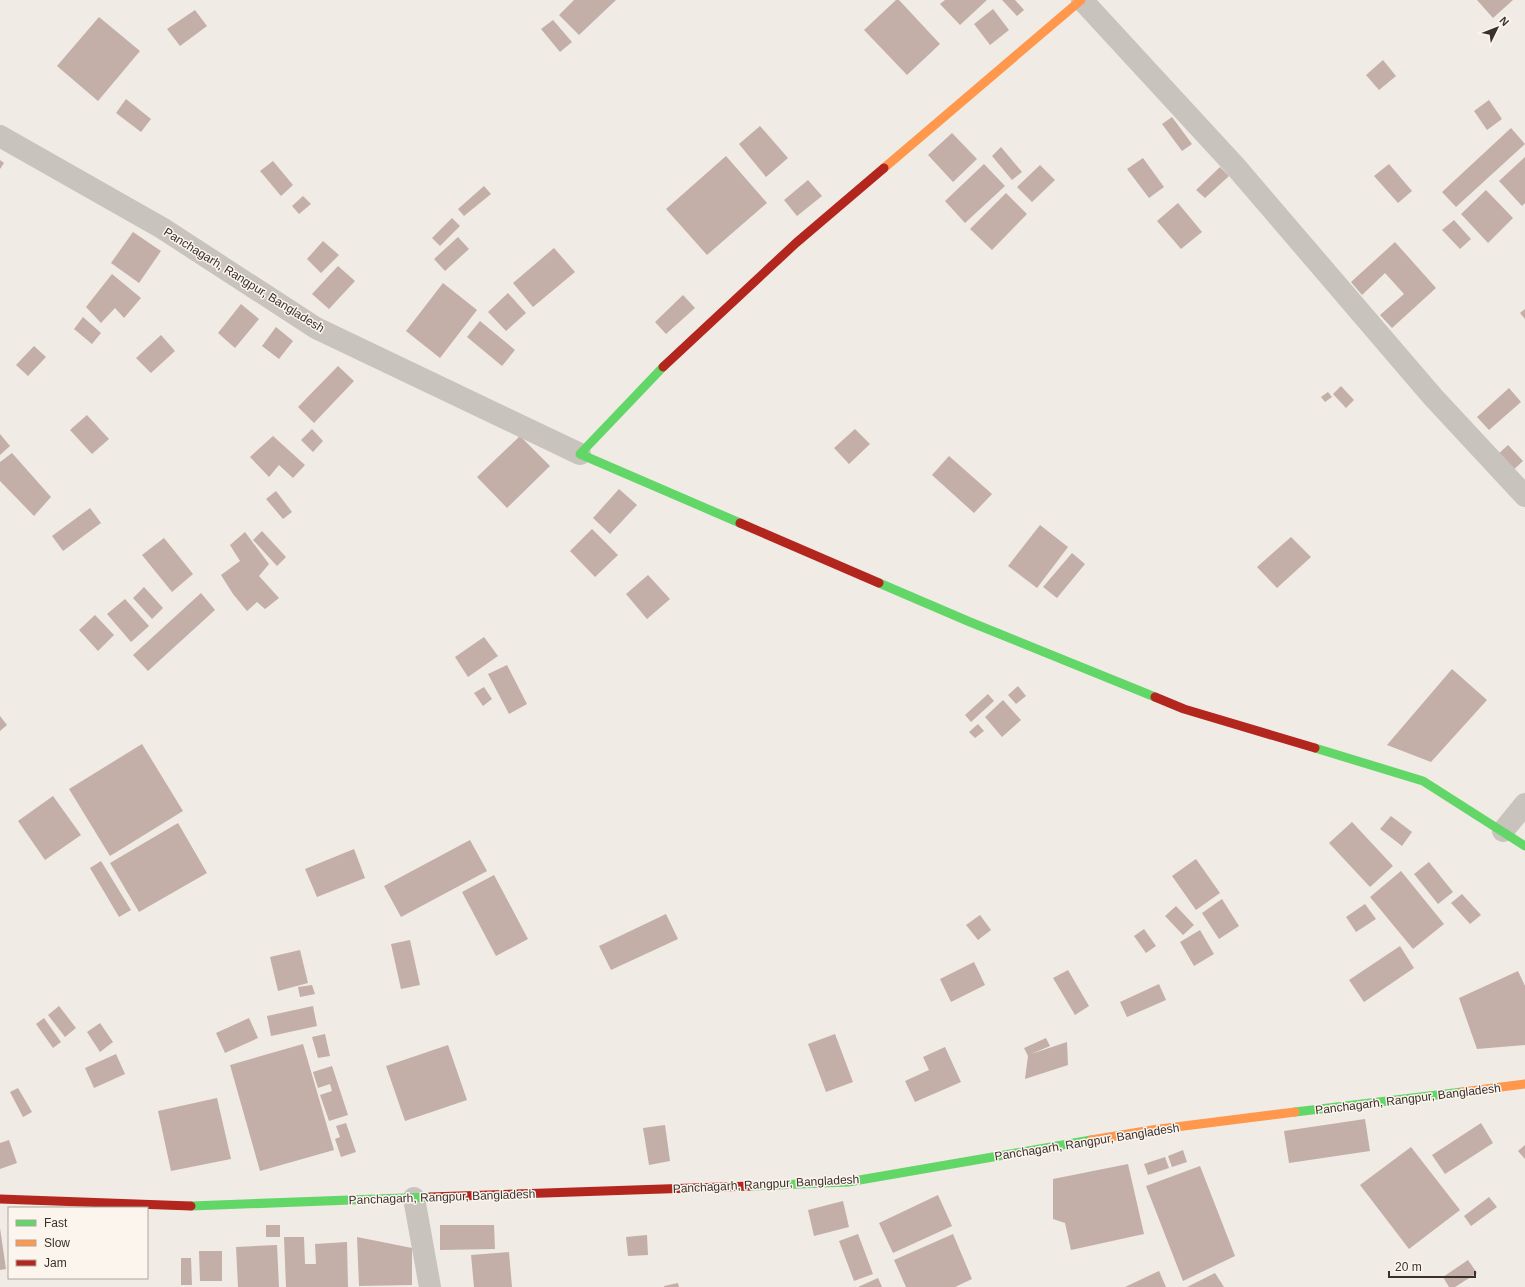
<svg xmlns="http://www.w3.org/2000/svg" width="1525" height="1287" font-family="Arial,sans-serif">
  <rect width="100%" height="100%" fill="#f0ebe5"/>
  <!-- building -->
  <path fill="#c3afa7" d="M574,0H616L579,35L559,15Z
    M896,0H899L940,44L907,75L864,30Z
    M945,0H987L960,25L940,4Z
    M1002,0H1015L1024,10L1017,16Z
    M1477,0H1513L1493,18Z
    M993,9L1009,30L990,45L974,24Z
    M195,10L207,26L180,46L167,29Z
    M99,17L140,51L98,101L57,66Z
    M553,20L572,42L560,52L541,29Z
    M1383,60L1396,76L1379,90L1366,75Z
    M126,99L151,119L141,132L116,113Z
    M1489,100L1502,119L1487,130L1474,111Z
    M1172,117L1192,144L1182,151L1162,124Z
    M760,126L788,158L766,177L739,144Z
    M1511,128L1525,144L1456,207L1442,192Z
    M952,133L977,159L953,182L928,155Z
    M1001,147L1022,172L1012,180L992,156Z
    M726,156L767,203L707,255L666,209Z
    M1525,157V203L1522,206L1499,181Z
    M1143,158L1164,187L1149,198L1127,169Z
    M0,160L4,163L0,169Z
    M273,161L293,185L281,196L260,171Z
    M984,164L1005,186L965,223L945,201Z
    M1389,164L1412,191L1398,203L1374,176Z
    M1040,165L1055,180L1032,202L1017,187Z
    M1220,167L1229,176L1205,198L1196,190Z
    M808,180L822,196L797,216L784,200Z
    M484,186L491,194L464,216L458,209Z
    M1486,190L1513,218L1488,243L1461,214Z
    M1006,193L1027,214L992,250L970,229Z
    M303,196L311,204L299,214L292,206Z
    M1178,203L1202,232L1181,249L1157,221Z
    M452,218L460,226L440,246L432,238Z
    M1454,220L1471,239L1460,249L1442,230Z
    M133,232L161,251L139,283L111,263Z
    M458,237L469,249L445,271L434,259Z
    M323,241L339,255L321,273L307,259Z
    M1395,242L1436,288L1392,328L1380,315L1404,294L1385,273L1362,295L1351,282Z
    M554,248L575,272L533,307L513,283Z
    M338,266L355,281L329,309L312,294Z
    M112,274L141,298L124,318L115,308L101,323L86,307Z
    M443,283L477,310L440,358L406,331Z
    M508,293L526,313L506,331L488,312Z
    M683,295L695,308L666,334L655,322Z
    M241,304L259,319L235,348L218,333Z
    M1525,309V319L1520,313Z
    M83,317L101,333L92,344L74,329Z
    M480,321L515,350L502,366L467,337Z
    M276,327L293,341L279,359L262,346Z
    M161,335L175,351L151,373L136,358Z
    M34,346L46,357L28,376L16,365Z
    M338,366L354,381L314,423L298,407Z
    M1341,386L1354,400L1346,408L1333,394Z
    M1509,388L1521,402L1489,430L1477,417Z
    M1328,392L1332,397L1325,402L1321,397Z
    M87,415L109,439L92,454L70,430Z
    M312,429L323,441L313,452L301,440Z
    M855,429L870,444L849,464L834,448Z
    M0,434L10,446L0,455Z
    M273,436L305,465L293,478L279,465L269,477L250,457Z
    M520,436L550,466L507,508L477,477Z
    M1508,445L1523,461L1510,473L1495,457Z
    M12,453L51,497L34,516L0,481V462Z
    M949,456L992,494L974,513L932,475Z
    M619,489L637,505L610,534L593,518Z
    M276,491L292,512L283,519L266,499Z
    M90,508L101,523L63,551L52,536Z
    M1040,525L1068,547L1037,588L1008,566Z
    M592,529L618,555L595,577L570,551Z
    M262,531L286,557L277,566L253,540Z
    M245,532L269,564L259,576L279,598L265,609L257,602L247,611L233,594L221,575L240,561L230,545Z
    M1291,537L1311,557L1277,588L1257,567Z
    M164,538L193,574L172,592L142,555Z
    M1072,553L1085,564L1057,598L1043,587Z
    M648,575L670,599L647,619L626,594Z
    M144,587L163,608L152,619L133,598Z
    M201,593L215,610L148,671L133,655Z
    M125,599L149,626L131,642L107,614Z
    M95,615L114,635L98,651L79,630Z
    M484,637L498,656L468,677L455,657Z
    M507,665L527,704L509,714L488,674Z
    M1452,669L1487,700L1431,762L1387,745Z
    M1018,686L1026,696L1016,704L1008,695Z
    M484,687L492,699L483,706L474,693Z
    M988,694L994,701L971,722L965,715Z
    M1003,700L1021,720L1002,737L985,717Z
    M0,716L7,725L0,731Z
    M978,724L984,731L975,738L969,732Z
    M142,744L183,811L110,856L69,789Z
    M53,796L81,835L45,860L18,821Z
    M1391,816L1412,832L1402,846L1380,829Z
    M1352,822L1393,866L1370,887L1329,843Z
    M178,823L207,873L139,912L110,863Z
    M470,840L487,871L401,917L384,886Z
    M354,849L365,878L317,897L305,869Z
    M1196,859L1220,893L1196,910L1172,876Z
    M101,861L131,910L119,917L90,868Z
    M1429,862L1453,892L1438,904L1414,874Z
    M1401,871L1444,924L1413,949L1370,897Z
    M494,875L528,939L496,956L462,892Z
    M1462,894L1481,915L1470,924L1451,903Z
    M1222,899L1239,926L1219,939L1202,913Z
    M1365,904L1376,919L1356,932L1346,917Z
    M1176,906L1194,925L1183,935L1165,916Z
    M666,914L678,939L611,970L599,946Z
    M980,915L991,930L978,940L966,925Z
    M1144,929L1156,946L1146,953L1134,936Z
    M1200,930L1214,954L1194,966L1180,942Z
    M410,940L420,985L401,989L391,944Z
    M1400,946L1414,968L1364,1002L1349,980Z
    M300,950L308,983L278,991L270,957Z
    M974,962L985,985L951,1002L940,979Z
    M1068,970L1089,1006L1075,1015L1053,978Z
    M1518,971L1525,986V1045L1477,1049L1459,998Z
    M1159,984L1166,1000L1127,1017L1120,1002Z
    M312,985L315,994L300,997L298,987Z
    M59,1006L76,1028L65,1037L48,1015Z
    M313,1006L317,1026L271,1036L267,1016Z
    M44,1018L61,1042L53,1048L36,1024Z
    M249,1018L258,1038L225,1053L216,1033Z
    M100,1023L113,1042L100,1052L87,1032Z
    M325,1034L330,1056L318,1058L312,1037Z
    M835,1034L853,1082L826,1092L808,1044Z
    M1046,1038L1050,1046L1031,1054L1067,1042L1068,1065L1025,1079L1028,1056L1024,1048Z
    M303,1044L334,1150L260,1171L230,1065Z
    M448,1045L467,1100L405,1121L386,1066Z
    M945,1047L961,1082L915,1102L905,1081L929,1070L923,1057Z
    M116,1054L125,1074L94,1088L85,1068Z
    M332,1066L348,1115L329,1121L320,1095L332,1091L330,1084L318,1088L313,1072Z
    M18,1088L32,1112L23,1117L10,1092Z
    M217,1098L231,1159L171,1171L158,1111Z
    M1365,1119L1370,1151L1289,1163L1284,1131Z
    M346,1123L356,1152L341,1157L335,1139L340,1137L336,1126Z
    M1481,1123L1493,1143L1445,1174L1432,1155Z
    M665,1125L670,1161L649,1165L643,1128Z
    M9,1140L17,1163L0,1169V1143Z
    M1525,1145V1159L1518,1151Z
    M1411,1147L1460,1210L1409,1249L1360,1185Z
    M1183,1150L1187,1162L1172,1167L1168,1156Z
    M1165,1157L1169,1168L1148,1175L1144,1164Z
    M1128,1164L1144,1234L1071,1250L1065,1223L1053,1219V1179Z
    M1200,1166L1235,1256L1183,1281L1146,1186Z
    M938,1195L952,1226L893,1253L879,1223Z
    M1489,1197L1497,1207L1471,1226L1464,1216Z
    M843,1201L849,1227L814,1236L808,1210Z
    M266,1225H280V1237H266Z
    M440,1225H494L495,1249L440,1250Z
    M0,1228L6,1269L0,1270Z
    M858,1234L873,1274L854,1281L839,1241Z
    M953,1234L972,1279L955,1287H906L894,1260Z
    M647,1235L648,1255L628,1256L626,1237Z
    M284,1237H304L305,1264H316L315,1244L347,1242L348,1287H286Z
    M357,1237L412,1248V1285L359,1286Z
    M277,1245L279,1287H238L236,1247Z
    M199,1251H222V1281H200Z
    M509,1252L512,1287H474L471,1255Z
    M181,1258H191L192,1285H181Z
    M1468,1260L1477,1273L1455,1287H1449L1443,1277Z
    M1159,1271L1166,1287H1125Z
    M1215,1273L1224,1287H1187Z
    M878,1278L882,1287H858Z
    M678,1283L679,1287H664V1286Z"/>
  <g fill="none" stroke-linecap="round" stroke-linejoin="round">
    <!-- street -->
    <path stroke="#c9c3be" stroke-width="22" d="M1082,0L1235,166L1433,397L1525,496
      M0,136L162,228L316,328L580,454
      M1503,831L1525,804
      M414,1198L430,1287"/>
    <!-- fast -->
    <path stroke="#63d668" stroke-width="9" d="M663,367L580,454L740,523
      M879,583L970,622L1155,697
      M1315,748L1423,781L1525,846
      M1295,1112L1462,1092
      M751,1186L848,1182L1091,1140
      M191,1206L430,1197"/>
    <!-- slow -->
    <path stroke="#ff974d" stroke-width="9" d="M884,168L1081,0
      M1462,1092L1525,1084
      M1091,1140L1152,1130L1295,1112"/>
    <!-- jam -->
    <path stroke="#b3261e" stroke-width="9" d="M663,367L796,243L884,168
      M740,523L879,583
      M1155,697L1184,709L1315,748
      M430,1197L751,1186
      M0,1199L191,1206"/>
  </g>
  <g text-anchor="middle" stroke-width="3" stroke-linejoin="round" paint-order="stroke">
    <!-- street labels -->
    <g font-size="12" fill="#3b302b" stroke="#fbf5ee">
      <text transform="translate(244 280) rotate(32)" y="4">Panchagarh, Rangpur, Bangladesh</text>
      <text transform="translate(1408 1099) rotate(-7)" y="4">Panchagarh, Rangpur, Bangladesh</text>
      <text transform="translate(1087 1142) rotate(-9)" y="4">Panchagarh, Rangpur, Bangladesh</text>
      <text transform="translate(766 1184) rotate(-3)" y="4">Panchagarh, Rangpur, Bangladesh</text>
      <text transform="translate(442 1197) rotate(-2)" y="4">Panchagarh, Rangpur, Bangladesh</text>
    </g>
  </g>
  <!-- legend -->
  <rect x="8" y="1207" width="140" height="72" fill="#fbf5ee" stroke="#aea6a0"/>
  <rect x="16" y="1220" width="20" height="6" fill="#63d668" stroke="#aea6a0"/>
  <text x="44" y="1227" font-size="12" fill="#3b302b">Fast</text>
  <rect x="16" y="1240" width="20" height="6" fill="#ff974d" stroke="#aea6a0"/>
  <text x="44" y="1247" font-size="12" fill="#3b302b">Slow</text>
  <rect x="16" y="1260" width="20" height="6" fill="#b3261e" stroke="#aea6a0"/>
  <text x="44" y="1267" font-size="12" fill="#3b302b">Jam</text>
  <!-- north arrow -->
  <g transform="translate(1497 28) rotate(47)" stroke="#fbf5ee" stroke-width="3" paint-order="stroke">
  <path d="M0-3L7 15L0 10L-7 15Z" fill="#3b302b"/>
  <text y="-6" font-size="11" font-weight="bold" text-anchor="middle" fill="#3b302b">N</text>
  </g>
  <!-- scale -->
  <path d="M1389 1271v6h86v-6" fill="none" stroke="#3b302b" stroke-width="2"/>
  <text x="1395" y="1271" font-size="12" fill="#3b302b" stroke="#fbf5ee" stroke-width="3" paint-order="stroke">20 m</text>
</svg>
